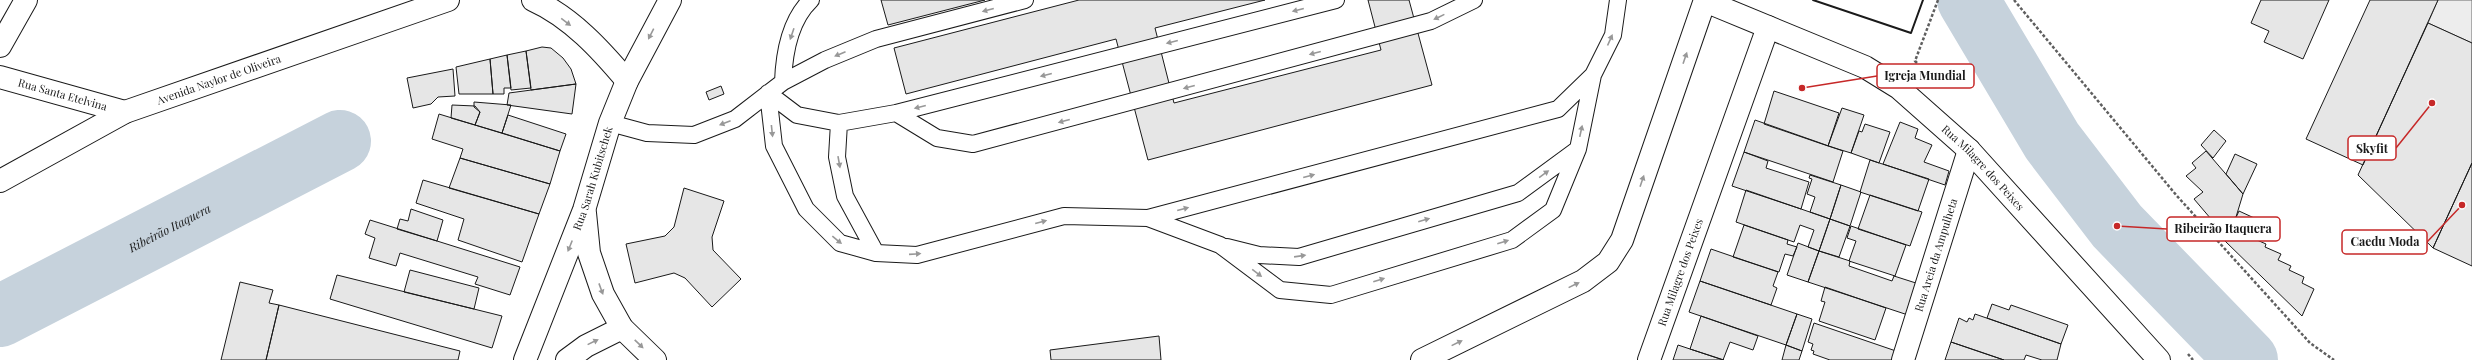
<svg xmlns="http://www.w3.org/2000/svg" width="2472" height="360" font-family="'Playfair Display',serif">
  <rect width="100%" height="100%" fill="#fff"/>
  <!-- parking -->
  <path fill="#ededed" stroke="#6a6a6a" d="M2438,0H2472V43L2428,23Z"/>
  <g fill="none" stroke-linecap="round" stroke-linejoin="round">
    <!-- river -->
    <g stroke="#c6d2dc" stroke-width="62">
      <path d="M1968,0L2052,141L2117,226L2247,360"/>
      <path id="s1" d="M0,316L340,141"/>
    </g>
  </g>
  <!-- building -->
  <path fill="#e6e6e6" stroke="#1a1a1a" d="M881,0H985L888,25Z
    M1079,0H1265L1155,28L1174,103L1381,50L1368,0H1409L1432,85L1148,160L1116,39L906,94L894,48Z
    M2261,0H2329L2303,59L2264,42L2269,31L2251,23Z
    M2370,0H2438L2363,165L2306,139Z
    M2428,23L2472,43V163L2433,248L2358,175Z
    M542,47L551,48L563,58L571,69L576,84L531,90L526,51Z
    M526,51L531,88L511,90L507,55Z
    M507,55L511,88H504V94H493L490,59Z
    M490,59L493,94H459L456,67Z
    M453,69L455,96L438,97L431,104L413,108L407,78Z
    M576,84L572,114L507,105L509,93Z
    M721,86L724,94L709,100L706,92Z
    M1774,91L1839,113L1828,146L1764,124Z
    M474,102L511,105L502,133L475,125L480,112L474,107Z
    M452,105L475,106L480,112L475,125L451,118Z
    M1842,108L1864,115L1851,153L1828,146Z
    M439,114L560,151L550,184L460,158L463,149L432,139Z
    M508,115L566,134L560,151L502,133Z
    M1755,120L1843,151L1833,182L1744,152Z
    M1900,122L1918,129L1915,138L1932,145L1924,162L1949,171L1945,185L1883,164Z
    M1865,124L1890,132L1879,163L1851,153L1859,131L1862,132Z
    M2214,130L2226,141L2213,158L2201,145Z
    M2206,151L2243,194L2236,217L2222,221L2217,226L2194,199L2203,192L2186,176L2196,168L2192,163Z
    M1744,152L1768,161L1766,168L1809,182L1801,209L1732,186Z
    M2235,154L2257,164L2243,194L2226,174Z
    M460,158L550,184L539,214L449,188Z
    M1870,160L1929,179L1918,211L1860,192Z
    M2472,163V266L2433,248Z
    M1810,175L1841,185L1830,219L1810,212L1815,197L1807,194L1812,179L1809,178Z
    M423,180L539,214L522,262L458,240L464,219L416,203Z
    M1841,185L1861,192L1850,226L1830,219Z
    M684,188L724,201L712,237L713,250L741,279L712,307L685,278L674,273L635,283L626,244L665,236L674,227Z
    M1746,190L1830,219L1819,251L1808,247L1814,230L1800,225L1794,242L1736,222Z
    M1870,195L1922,212L1910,246L1858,229Z
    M411,209L443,220L437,241L397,229L400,219L408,221Z
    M2239,211L2265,223L2257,240L2266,244L2265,247L2281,254L2278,260L2291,266L2289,270L2304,277L2302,283L2314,289L2302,316L2225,241Z
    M1830,219L1850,226L1839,257L1819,251Z
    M370,220L520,267L510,295L475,284L478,277L400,253L396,266L369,258L375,238L365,234Z
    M1744,225L1788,240L1787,244L1797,247L1793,256L1785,254L1779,272L1733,257Z
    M1851,226L1906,245L1895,276L1849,261L1856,241L1847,238Z
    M1798,243L1819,251L1808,282L1787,275Z
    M1711,249L1778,272L1773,286L1777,288L1771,305L1700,281Z
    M1819,251L1850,261L1849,266L1892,281L1894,276L1919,284L1908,315L1808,282Z
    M410,270L479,288L474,309L404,292Z
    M337,275L502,316L492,348L330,299Z
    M1700,281L1797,314L1786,345L1689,312Z
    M240,282L273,290L269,303L279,305L266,360H221Z
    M1825,287L1886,308L1875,340L1819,321L1825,302L1821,301Z
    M1992,304L2009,310L2011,305L2068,325L2061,344L1987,318Z
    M279,305L460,351L458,360H266Z
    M1797,314L1812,319L1802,351L1786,345Z
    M1975,314L2061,344L2057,360H2042L2026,355L2024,360H2004L1951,342L1959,318L1967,322L1969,318L1973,320Z
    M1701,316L1758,336L1753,350L1730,342L1723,360L1690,349Z
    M1814,323L1896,351L1893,360H1830L1813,354L1814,351L1811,350L1813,344L1808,342Z
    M1159,336L1161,360H1051L1050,350Z
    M1951,342L2004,360H1945Z
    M1678,345L1690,349L1724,360H1673Z
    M1786,345L1802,351L1799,360H1782Z"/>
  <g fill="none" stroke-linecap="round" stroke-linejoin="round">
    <defs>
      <path id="service" d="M783,82C784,54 790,20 811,0
        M768,93L774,146L806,209L840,243L876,253L917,255L1064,216L1148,218L1558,109L1593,75
        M768,93L797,115L839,123L896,113L1336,0
        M896,113L937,138L973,144L1431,21L1474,0
        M610,123L647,133L694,135L735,119L783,82L825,60L876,39L1025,0
        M839,123L837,157L845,196L876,253
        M1148,218L1220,245L1280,290L1331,295L1512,240L1553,210L1578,149L1593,75L1613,35L1618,0
        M1227,247L1259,255L1299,257L1518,193L1578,149"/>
      <g id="minor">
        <path id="s2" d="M1705,1L1865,67L1899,88L1969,150L2159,360"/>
        <path d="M0,46L26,0"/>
        <path id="s3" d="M0,77L125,112"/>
        <path id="s4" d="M0,181L125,112L448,0"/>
        <path id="s5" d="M1649,360L1768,27"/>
        <path id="s6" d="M1903,360L1969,150"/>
      </g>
      <g id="tertiary">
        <path d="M533,0C571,17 601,50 627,81"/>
        <path d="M585,213L589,253L603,294L622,328L655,360"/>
        <path id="s7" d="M525,360L584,210L610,123L627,81L670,0"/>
        <path d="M567,360L586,346L622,328"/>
        <path d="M1422,360L1583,281L1608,262L1622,240L1705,0"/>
      </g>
    </defs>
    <!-- service casing -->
    <use href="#service" stroke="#1a1a1a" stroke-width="18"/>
    <!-- minor casing -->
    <use href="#minor" stroke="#1a1a1a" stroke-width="24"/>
    <!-- tertiary casing -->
    <use href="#tertiary" stroke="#1a1a1a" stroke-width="24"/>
    <!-- path -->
    <path stroke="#5f5f5f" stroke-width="2.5" stroke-dasharray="3 2" stroke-linecap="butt" d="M2014,0L2177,196L2310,343L2334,360
      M1917,63L1915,61L1938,0
      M2188,354L2193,360"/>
    <!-- service -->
    <use href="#service" stroke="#fff" stroke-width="16"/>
    <!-- minor -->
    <use href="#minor" stroke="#fff" stroke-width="22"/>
    <!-- tertiary -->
    <use href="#tertiary" stroke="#fff" stroke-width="22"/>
    <!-- wall -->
    <path stroke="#1a1a1a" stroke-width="2" d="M1813,0L1911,33L1923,0"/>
  </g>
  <!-- one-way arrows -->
  <defs><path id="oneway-solid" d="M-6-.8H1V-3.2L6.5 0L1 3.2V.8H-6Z"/></defs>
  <g fill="#989898">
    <use href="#oneway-solid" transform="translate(988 10) rotate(165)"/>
    <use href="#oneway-solid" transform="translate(1298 10) rotate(166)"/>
    <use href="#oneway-solid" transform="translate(1439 17) rotate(154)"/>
    <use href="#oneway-solid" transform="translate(566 22) rotate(37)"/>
    <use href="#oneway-solid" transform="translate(651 34) rotate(117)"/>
    <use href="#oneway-solid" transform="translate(792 34) rotate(109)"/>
    <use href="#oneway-solid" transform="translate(1610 40) rotate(-66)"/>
    <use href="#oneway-solid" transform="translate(1172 42) rotate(166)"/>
    <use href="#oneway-solid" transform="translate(1315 53) rotate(165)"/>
    <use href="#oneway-solid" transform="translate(840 54) rotate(157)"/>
    <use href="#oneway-solid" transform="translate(1685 58) rotate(-71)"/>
    <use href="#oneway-solid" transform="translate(1046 75) rotate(166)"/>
    <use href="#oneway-solid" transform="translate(1189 87) rotate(165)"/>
    <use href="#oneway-solid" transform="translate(920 107) rotate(166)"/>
    <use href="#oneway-solid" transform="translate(1064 121) rotate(165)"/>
    <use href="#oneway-solid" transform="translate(725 123) rotate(159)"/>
    <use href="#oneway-solid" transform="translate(772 131) rotate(84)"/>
    <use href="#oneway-solid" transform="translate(1581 131) rotate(-78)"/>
    <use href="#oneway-solid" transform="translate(839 162) rotate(80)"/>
    <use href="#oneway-solid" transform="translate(1544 174) rotate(-36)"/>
    <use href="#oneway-solid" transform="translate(1309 176) rotate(-15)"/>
    <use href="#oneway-solid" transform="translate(1642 181) rotate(-71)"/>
    <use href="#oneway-solid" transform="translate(1183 209) rotate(-15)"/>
    <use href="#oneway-solid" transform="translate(1424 220) rotate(-16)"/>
    <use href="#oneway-solid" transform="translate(1041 222) rotate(-15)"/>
    <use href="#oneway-solid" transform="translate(837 240) rotate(39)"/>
    <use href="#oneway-solid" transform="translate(1503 242) rotate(-17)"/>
    <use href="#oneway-solid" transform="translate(570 246) rotate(112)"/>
    <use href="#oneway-solid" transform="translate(915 254) rotate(-4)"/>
    <use href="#oneway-solid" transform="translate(1300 256) rotate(-8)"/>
    <use href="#oneway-solid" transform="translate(1257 273) rotate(37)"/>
    <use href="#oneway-solid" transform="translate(1379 280) rotate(-17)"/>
    <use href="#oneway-solid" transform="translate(1574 285) rotate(-26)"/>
    <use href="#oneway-solid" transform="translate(601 289) rotate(70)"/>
    <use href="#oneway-solid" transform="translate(593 342) rotate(-26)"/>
    <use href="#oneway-solid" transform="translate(1457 343) rotate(-26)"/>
    <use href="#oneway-solid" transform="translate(639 344) rotate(44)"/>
  </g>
  <g text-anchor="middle" stroke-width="3" stroke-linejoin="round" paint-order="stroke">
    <!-- street labels -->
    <g font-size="11" fill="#1a1a1a" stroke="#fff">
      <text dy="4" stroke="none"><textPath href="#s4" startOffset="242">Avenida Naylor de Oliveira</textPath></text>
      <text dy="4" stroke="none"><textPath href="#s3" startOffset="65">Rua Santa Etelvina</textPath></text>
      <text dy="4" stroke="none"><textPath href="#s2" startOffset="329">Rua Milagre dos Peixes</textPath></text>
      <text dy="4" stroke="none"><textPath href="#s7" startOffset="194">Rua Sarah Kubitschek</textPath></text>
      <text dy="4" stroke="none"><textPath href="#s6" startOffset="110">Rua Areia da Ampulheta</textPath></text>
      <text dy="4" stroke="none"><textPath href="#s5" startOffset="93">Rua Milagre dos Peixes</textPath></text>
    </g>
    <!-- water labels -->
    <g font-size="12" font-style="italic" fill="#1a1a1a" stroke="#fff">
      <text dy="4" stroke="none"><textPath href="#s1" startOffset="191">Ribeirão Itaquera</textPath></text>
    </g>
  </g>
  <!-- callouts -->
  <path fill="none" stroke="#c62828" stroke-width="1.5" d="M1802 88L1877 76M2432 103L2396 148M2117 226L2167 229M2462 205L2427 242"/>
  <g fill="#c62828" stroke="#fff" stroke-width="1.5">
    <circle cx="1802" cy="88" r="4"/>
    <circle cx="2432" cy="103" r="4"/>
    <circle cx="2117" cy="226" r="4"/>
    <circle cx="2462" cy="205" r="4"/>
  </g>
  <g fill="#fff" stroke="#c62828" stroke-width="1.5">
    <rect x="1877" y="64" width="97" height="24" rx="4"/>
    <rect x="2348" y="136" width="48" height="24" rx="4"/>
    <rect x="2167" y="217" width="113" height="24" rx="4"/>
    <rect x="2342" y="230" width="85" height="24" rx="4"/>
  </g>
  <g font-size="12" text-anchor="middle" font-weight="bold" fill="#1a1a1a">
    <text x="1925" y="80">Igreja Mundial</text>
    <text x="2372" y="153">Skyfit</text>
    <text x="2223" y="233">Ribeirão Itaquera</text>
    <text x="2385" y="246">Caedu Moda</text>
  </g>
</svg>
